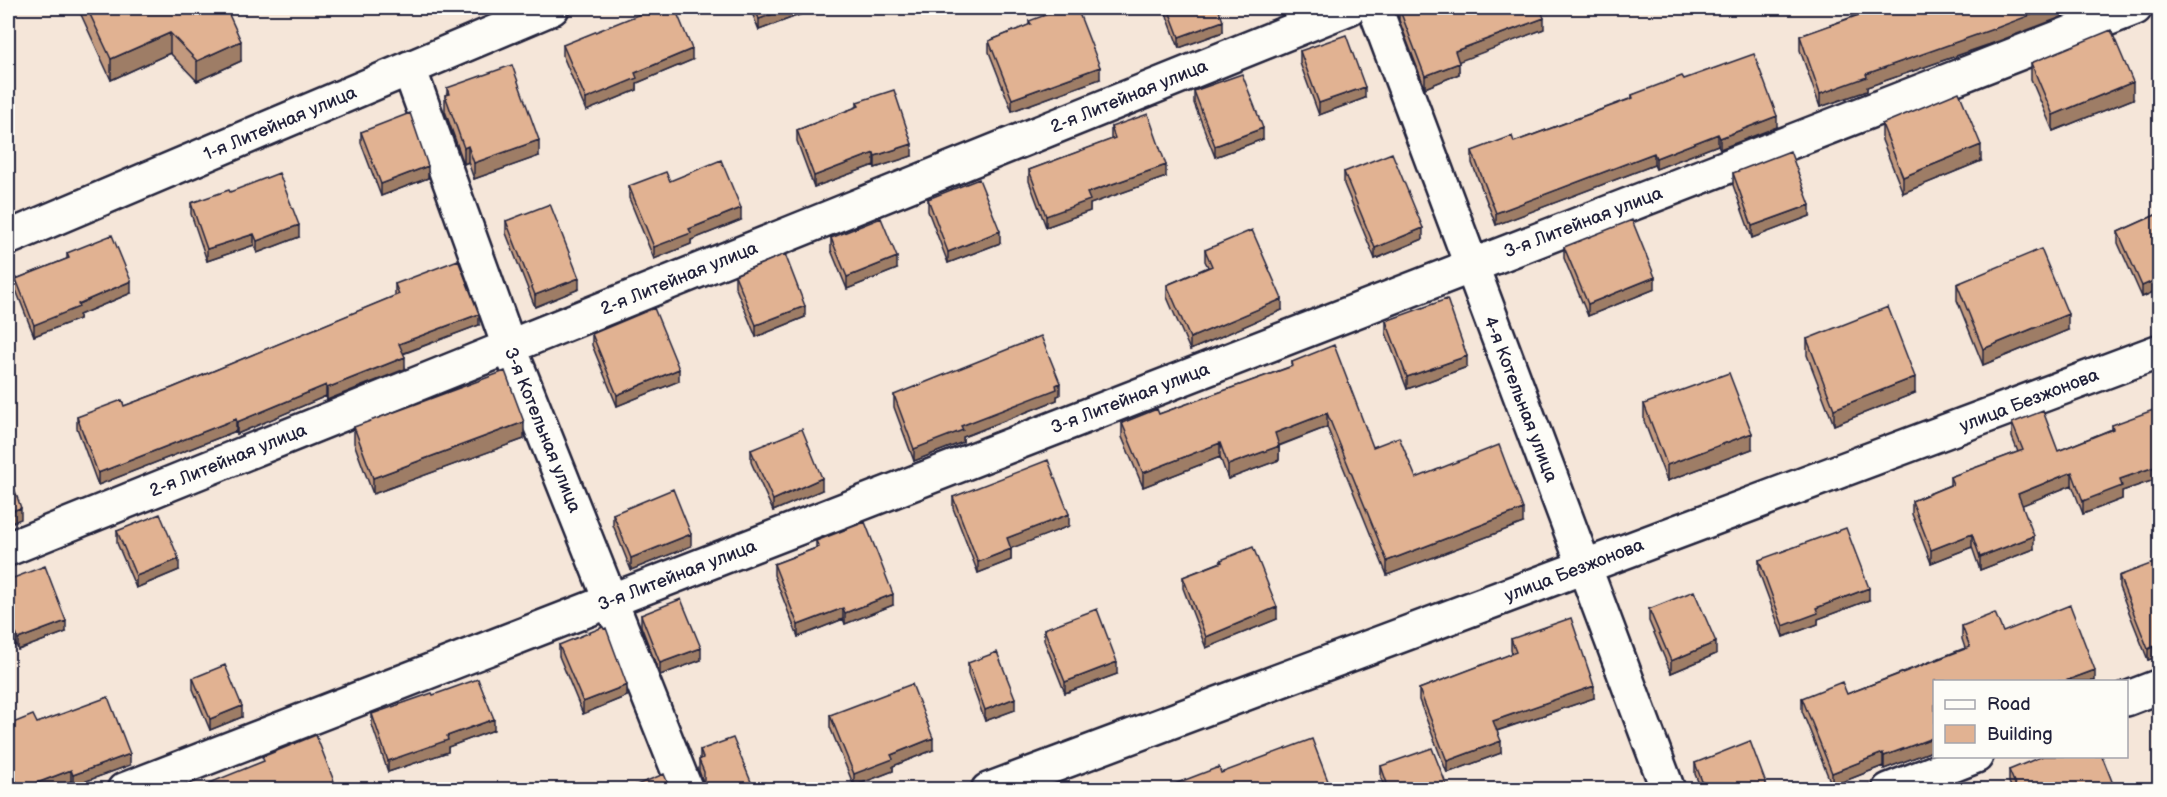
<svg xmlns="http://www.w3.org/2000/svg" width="2167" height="797" font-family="'Balsamiq Sans',sans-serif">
  <rect width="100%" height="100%" fill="#f5e6d9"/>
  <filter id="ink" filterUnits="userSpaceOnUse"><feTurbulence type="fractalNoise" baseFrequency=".0167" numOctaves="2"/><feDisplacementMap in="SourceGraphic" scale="12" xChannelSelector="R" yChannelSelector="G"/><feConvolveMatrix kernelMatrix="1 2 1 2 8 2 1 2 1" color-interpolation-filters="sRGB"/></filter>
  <g filter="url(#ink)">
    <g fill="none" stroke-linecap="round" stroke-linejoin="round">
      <defs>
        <path id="minor" d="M1375,8L1668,790
          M409,68L509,346L686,790
          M8,238L552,8
          M8,549L1349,8
          M2126,699L2160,686
          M124,790L2135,8
          M988,790L2160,351
          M1889,790L1976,756"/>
      </defs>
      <!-- minor casing -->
      <use href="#minor" stroke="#22223b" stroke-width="38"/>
      <!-- minor -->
      <use href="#minor" stroke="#fdfcf7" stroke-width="33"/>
    </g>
    <!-- wall -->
    <path fill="#c2997e" stroke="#22223b" stroke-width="1.5" d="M78,8H226L241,61L197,81L170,53L111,80Z
      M750,8H827L819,10L818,8L759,30Z
      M1164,8H1218L1223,32L1179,48Z
      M1399,8L1544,29L1458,61L1459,74L1425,88L1399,20Z
      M1870,8H2085L1999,41L1867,87V91L1820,107L1800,50V36L1871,10Z
      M1029,21L1100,79L1012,111L989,52V41L1029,25Z
      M563,45L692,60L637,83V90L586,111L563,56Z
      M1300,51L1365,98L1319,115L1300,63Z
      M2031,63L2133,99L2053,131L2031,79Z
      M1684,79L1777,127L1720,149L1718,145L1656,169L1654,165L1496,225L1472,163V151L1514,142L1632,98V95Z
      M447,88L539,156L474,179L468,162L464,164L445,111V95L447,94Z
      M1194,91L1263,139L1215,157L1194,103Z
      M857,102L912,156L875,168L874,165L814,187L797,141V130L857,107Z
      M1882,124L1981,161L1903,193L1882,140Z
      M1111,127L1166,177L1090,204V211L1046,227L1029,181V170L1111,140Z
      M361,132L428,178L381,196L361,143Z
      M1344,172L1423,239L1375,259L1344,184Z
      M1733,173L1810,216L1752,238L1733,185Z
      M670,181L741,220L691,240V244L654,259L629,198V186Z
      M230,192L299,237L257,253L254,245L207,261L191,214V203Z
      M928,199L1000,243L948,263L928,211Z
      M2160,213V289L2142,297L2118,243V232Z
      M506,221L579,289L535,307L506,233Z
      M831,238L897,269L847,289L831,250Z
      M1564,247L1655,289L1588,316L1564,258Z
      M1205,250L1282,310L1190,350L1167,297V285L1208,267L1205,261Z
      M67,253L131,293L79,315V319L34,336L16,290V279L67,259Z
      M735,275L805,317L756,337L735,286Z
      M395,284L479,325L403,354L405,369L327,400L326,396L237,434L236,431L98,485L77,428V417L124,406L172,388L395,296Z
      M1957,284L2068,330L1983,365L1957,300Z
      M1386,321L1467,367L1407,389L1386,333Z
      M592,334L679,381L617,406L592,345Z
      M1807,339L1915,393L1834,425L1807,355Z
      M1292,362L1373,447L1416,478L1523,523L1387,575L1327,427L1279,446V460L1228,479L1220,457L1143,487L1122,437V423L1159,414L1292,366Z
      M894,395H1060L1057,396V400L963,437V442L914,461L894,407Z
      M1644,404L1752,449L1667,481L1644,421Z
      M2160,419V478L2122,491V499L2083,514L2072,485L2022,505L2034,549L1980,570L1972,547L1931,563L1912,514V501L1950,485V477L2018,452L2012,437V423L2058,451L2112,429V425Z
      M354,427L524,439L373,494L354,443Z
      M751,450L822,490L773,511L751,462Z
      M953,497L1069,526L1011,548V560L978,573L953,508Z
      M613,514L691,546L631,570L613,525Z
      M117,531L179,570L136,588L117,543Z
      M816,541L893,605L845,624L843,619L798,637L774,575V564L816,548Z
      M1221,560L1277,619L1206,648L1183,588V577L1221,562Z
      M1759,560L1869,600L1818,619V624L1783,637L1759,572Z
      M2160,562V656L2148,660L2119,587V576Z
      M8,580L66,632L18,650L16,645L8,648Z
      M1649,609L1716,654L1671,673L1649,621Z
      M641,615L701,660L660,675L641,626Z
      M1962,626L2003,632L2095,681H1935V750L1884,769L1883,766L1832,786L1802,711V698L1847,694L1965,648L1962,639Z
      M1044,629L1117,674L1065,693L1044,640Z
      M1511,639L1594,698L1497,731L1501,753L1447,773L1419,700V689L1512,654L1511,650Z
      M559,645L627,696L583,714L559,656Z
      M968,663L1015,710L985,721L968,674Z
      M193,678L242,717L210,730L193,689Z
      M372,714L494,730L448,747V752L388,772L372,725Z
      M830,715L933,750L893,766V771L854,786L830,727Z
      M37,723L130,765L73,786L71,781L50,789H14L8,773V725Z
      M700,750L754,789L704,784L699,771V760L700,759Z
      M1695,763L1768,789H1701L1695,774Z
      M1381,766L1448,789H1385L1381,778Z
      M2009,770L2115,789H2012L2009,782Z"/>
    <!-- shaded-wall -->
    <path fill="#9e7d66" stroke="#22223b" stroke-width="1.5" d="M789,8H818L759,30V19Z
      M819,8H827L819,10Z
      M2049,8H2085L1999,41L1867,87V91L1820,107V94L1866,74Z
      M1544,18V29L1455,63V51Z
      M1223,21V32L1179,48V37Z
      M170,33V53L111,80V59Z
      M241,41V61L197,81V61Z
      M692,49V60L637,83V90L586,111V99L635,73Z
      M1459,63V74L1425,88V76Z
      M1100,67V79L1012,111V99Z
      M2133,82V99L2053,131V115Z
      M1365,87V98L1319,115V103Z
      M1777,116V127L1720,149V138Z
      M1263,128V139L1215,157V146Z
      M1718,134V145L1656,169V158Z
      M539,140V156L474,179V163Z
      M912,144V156L875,168V156Z
      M1981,145V161L1903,193V177Z
      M468,146V162L464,164V148Z
      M874,153V165L814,187V176Z
      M1654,153V165L1496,225V213Z
      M1166,165V177L1090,204V211L1046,227V216L1087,193Z
      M428,166V178L381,196V184Z
      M1810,205V216L1752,238V226Z
      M741,208V220L691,240V244L654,259V247L689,229Z
      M299,225V237L257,253V241Z
      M1423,228V239L1375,259V248Z
      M1000,231V243L948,263V252Z
      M254,234V245L207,261V249Z
      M897,257V269L847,289V277Z
      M1655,277V289L1588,316V304Z
      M579,278V289L535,307V295Z
      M2160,278V289L2142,297V286Z
      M131,281V293L79,315V319L34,336V325L78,304Z
      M1282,299V310L1190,350V338Z
      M805,306V317L756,337V325Z
      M479,314V325L399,355V344Z
      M2068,314V330L1983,365V349Z
      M1467,356V367L1407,389V377Z
      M405,357V369L327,400V388Z
      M679,369V381L617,406V395Z
      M1915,377V393L1834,425V409Z
      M1060,383V395L1057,396V400L963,437V442L914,461V449L961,426Z
      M326,385V396L237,434V422Z
      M1327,413V427L1275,447V433Z
      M236,419V431L98,485V473Z
      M524,422V439L373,494V478Z
      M1752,433V449L1667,481V465Z
      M1220,443V457L1143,487V473Z
      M1279,446V460L1228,479V465Z
      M2160,465V478L2122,491V499L2083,514V501L2120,479Z
      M2072,472V485L2018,507V494Z
      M822,478V490L773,511V500Z
      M21,508V519L8,524V512Z
      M1523,509V523L1387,575V561Z
      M1069,514V526L1007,550V538Z
      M691,534V546L631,570V558Z
      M1972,534V547L1931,563V550Z
      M2034,536V549L1980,570V557Z
      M1011,549V560L978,573V562Z
      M179,559V570L136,588V576Z
      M1869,588V600L1818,619V624L1783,637V626L1816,608Z
      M893,594V605L845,624V613Z
      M1277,607V619L1206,648V637Z
      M843,608V619L798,637V625Z
      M66,621V632L18,650V639Z
      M16,633V645L8,648V637Z
      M1716,642V654L1671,673V661Z
      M2160,644V656L2148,660V649Z
      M701,648V660L660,675V663Z
      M1117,662V674L1065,693V682Z
      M2095,670V681H2065Z
      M627,685V696L583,714V702Z
      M1594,686V698L1493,732V721Z
      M1015,698V710L985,721V710Z
      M242,706V717L210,730V719Z
      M494,719V730L448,747V752L388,772V761L447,736Z
      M1935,737V750L1884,769V756Z
      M933,738V750L893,766V771L854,786V774L891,755Z
      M1501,741V753L1447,773V761Z
      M1883,753V766L1832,786V773Z
      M130,754V765L73,786V775Z
      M71,770V781L50,789H21Z"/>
    <!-- building -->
    <path fill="#e1b292" stroke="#22223b" stroke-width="1.5" d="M87,8H226L241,41L197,61L170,33L111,59Z
      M655,8H675L692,49L635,73L637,78L586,99L563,45Z
      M755,8H789L759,19Z
      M1064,8H1077L1100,67L1012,99L989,41L1031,24L1029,21Z
      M1168,8H1218L1223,21L1179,37Z
      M1399,8H1540L1544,18L1455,51L1459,63L1425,76Z
      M1875,8H2049L1999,27L1866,74L1867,77L1820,94L1800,36L1876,9Z
      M2111,30L2133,82L2053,115L2031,63Z
      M1346,35L1365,87L1319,103L1300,51Z
      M1754,54L1777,116L1720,138L1718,134L1656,158L1654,153L1496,213L1472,151L1512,136L1514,142L1633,98L1632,95L1682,76L1684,79Z
      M512,65L539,140L474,163L468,146L464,148L445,95L449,94L447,88Z
      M1242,74L1263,128L1215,146L1194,91Z
      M894,90L912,144L875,156L874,153L814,176L797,130L859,106L857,102Z
      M1959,92L1981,145L1903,177L1882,124Z
      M410,113L428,166L381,184L361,132Z
      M1148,114L1166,165L1087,193L1090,200L1046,216L1029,170L1115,138L1111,127Z
      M1790,151L1810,205L1752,226L1733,173Z
      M1392,153L1423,228L1375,248L1344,172Z
      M721,160L741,208L689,229L691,233L654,247L629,186L666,172L670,181Z
      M279,173L299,225L257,241L254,234L207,249L191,203L229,190L230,192Z
      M979,179L1000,231L948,252L928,199Z
      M550,204L579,278L535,295L506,221Z
      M2160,213V278L2142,286L2118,232Z
      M881,218L897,257L847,277L831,238Z
      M1632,220L1655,277L1588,304L1564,247Z
      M1252,230L1282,299L1190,338L1167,285L1212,266L1205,250Z
      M112,235L131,281L78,304L79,307L34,325L16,279L69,258L67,253Z
      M2041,249L2068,314L1983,349L1957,284Z
      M785,254L805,306L756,325L735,275Z
      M458,260L479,314L399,344L405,357L327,388L326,385L237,422L236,419L98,473L77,417L122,400L124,406L172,388L399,294L395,284Z
      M1447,299L1467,356L1407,377L1386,321Z
      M1888,307L1915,377L1834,409L1807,339Z
      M654,308L679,369L617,395L592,334Z
      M1041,336L1060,383L1056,385L1057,389L961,426L963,430L914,449L894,395Z
      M1334,345L1373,447L1399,437L1416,478L1499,445L1523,509L1387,561L1327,413L1275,433L1279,446L1228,465L1220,443L1143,473L1122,423L1157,409L1159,414L1293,366L1292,362Z
      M505,371L524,422L373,478L354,427Z
      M1729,373L1752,433L1667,465L1644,404Z
      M2156,409L2160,419V465L2120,479L2122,486L2083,501L2072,472L2018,494L2034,536L1980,557L1972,534L1931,550L1912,501L1953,484L1950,477L2023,450L2012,423L2043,411L2058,451L2113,429L2112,425Z
      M802,429L822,478L773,500L751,450Z
      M1048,460L1069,514L1007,538L1011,549L978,562L953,497Z
      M8,471L21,508L8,512Z
      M673,489L691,534L631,558L613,514Z
      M160,514L179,559L136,576L117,531Z
      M865,522L893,594L845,613L843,608L798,625L774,564L819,547L816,541Z
      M1846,528L1869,588L1816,608L1818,613L1783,626L1759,560Z
      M1253,547L1277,607L1206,637L1183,577L1222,562L1221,560Z
      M2160,562V644L2148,649L2119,576L2153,563V564Z
      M45,566L66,621L18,639L16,633L8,637V580Z
      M1694,591L1716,642L1671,661L1649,609Z
      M681,599L701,648L660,663L641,615Z
      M2070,605L2095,670L2065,681H1935V737L1884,756L1883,753L1832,773L1802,698L1842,682L1847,694L1970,647L1962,626L1995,613L2003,632Z
      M1097,609L1117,662L1065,682L1044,629Z
      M1571,618L1594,686L1493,721L1501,741L1447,761L1419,689L1516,652L1511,639Z
      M603,627L604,629L606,628L627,685L583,702L559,645Z
      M997,652L1015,698L985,710L968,663Z
      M225,665L242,706L210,719L193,678Z
      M478,679L494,719L447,736L448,740L388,761L372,714L432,693L433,695Z
      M912,684L933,738L891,755L893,759L854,774L830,715Z
      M108,697L130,754L73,775L71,770L21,789H19L8,761V725L33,715L37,723Z
      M316,735L337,789H210L207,784L264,761L262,757Z
      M733,738L754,789H701L704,782V772L699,760L703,758L700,750Z
      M1312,739L1331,789H1173L1172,785L1219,767L1221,773Z
      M1750,741L1768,789H1705L1695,763Z
      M1432,748L1448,789H1389L1381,766Z
      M2043,756H2102L2115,789H2017L2009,770Z
      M664,774L669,786L672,789H630L629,788Z"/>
  </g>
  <g text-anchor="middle" stroke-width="4.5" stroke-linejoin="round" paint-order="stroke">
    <!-- street labels -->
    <g font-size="18" fill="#22223b" stroke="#fdfcf7">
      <text transform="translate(1129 96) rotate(-22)" y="6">2-я Литейная улица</text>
      <text transform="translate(280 123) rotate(-23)" y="6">1-я Литейная улица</text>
      <text transform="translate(1583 222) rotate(-21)" y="6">3-я Литейная улица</text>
      <text transform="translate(679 278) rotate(-22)" y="6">2-я Литейная улица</text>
      <text transform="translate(1130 398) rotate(-21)" y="6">3-я Литейная улица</text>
      <text transform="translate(1521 399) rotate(69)" y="6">4-я Котельная улица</text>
      <text transform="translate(2029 400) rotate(-21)" y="6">улица Безжонова</text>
      <text transform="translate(543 430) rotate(68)" y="6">3-я Котельная улица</text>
      <text transform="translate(228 460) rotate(-22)" y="6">2-я Литейная улица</text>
      <text transform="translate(1574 570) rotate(-21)" y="6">улица Безжонова</text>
      <text transform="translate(677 575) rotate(-21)" y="6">3-я Литейная улица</text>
    </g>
  </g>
  <!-- margin -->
  <rect width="2167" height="797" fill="none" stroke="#fdfcf7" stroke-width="30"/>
  <rect x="15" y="15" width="2137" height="767" fill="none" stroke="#22223b" stroke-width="2" filter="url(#ink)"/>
  <!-- legend -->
  <rect x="1933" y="680" width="195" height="78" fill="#fdfcf7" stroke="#a5a5ac" stroke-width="1.5"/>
  <rect x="1945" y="700" width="30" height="9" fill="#fdfcf7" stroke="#a5a5ac" stroke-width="1.5"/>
  <text x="1987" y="710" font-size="18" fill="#22223b">Road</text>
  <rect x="1945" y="725" width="30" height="18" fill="#e1b292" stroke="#a5a5ac" stroke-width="1.5"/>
  <text x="1987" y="740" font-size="18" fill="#22223b">Building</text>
</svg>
